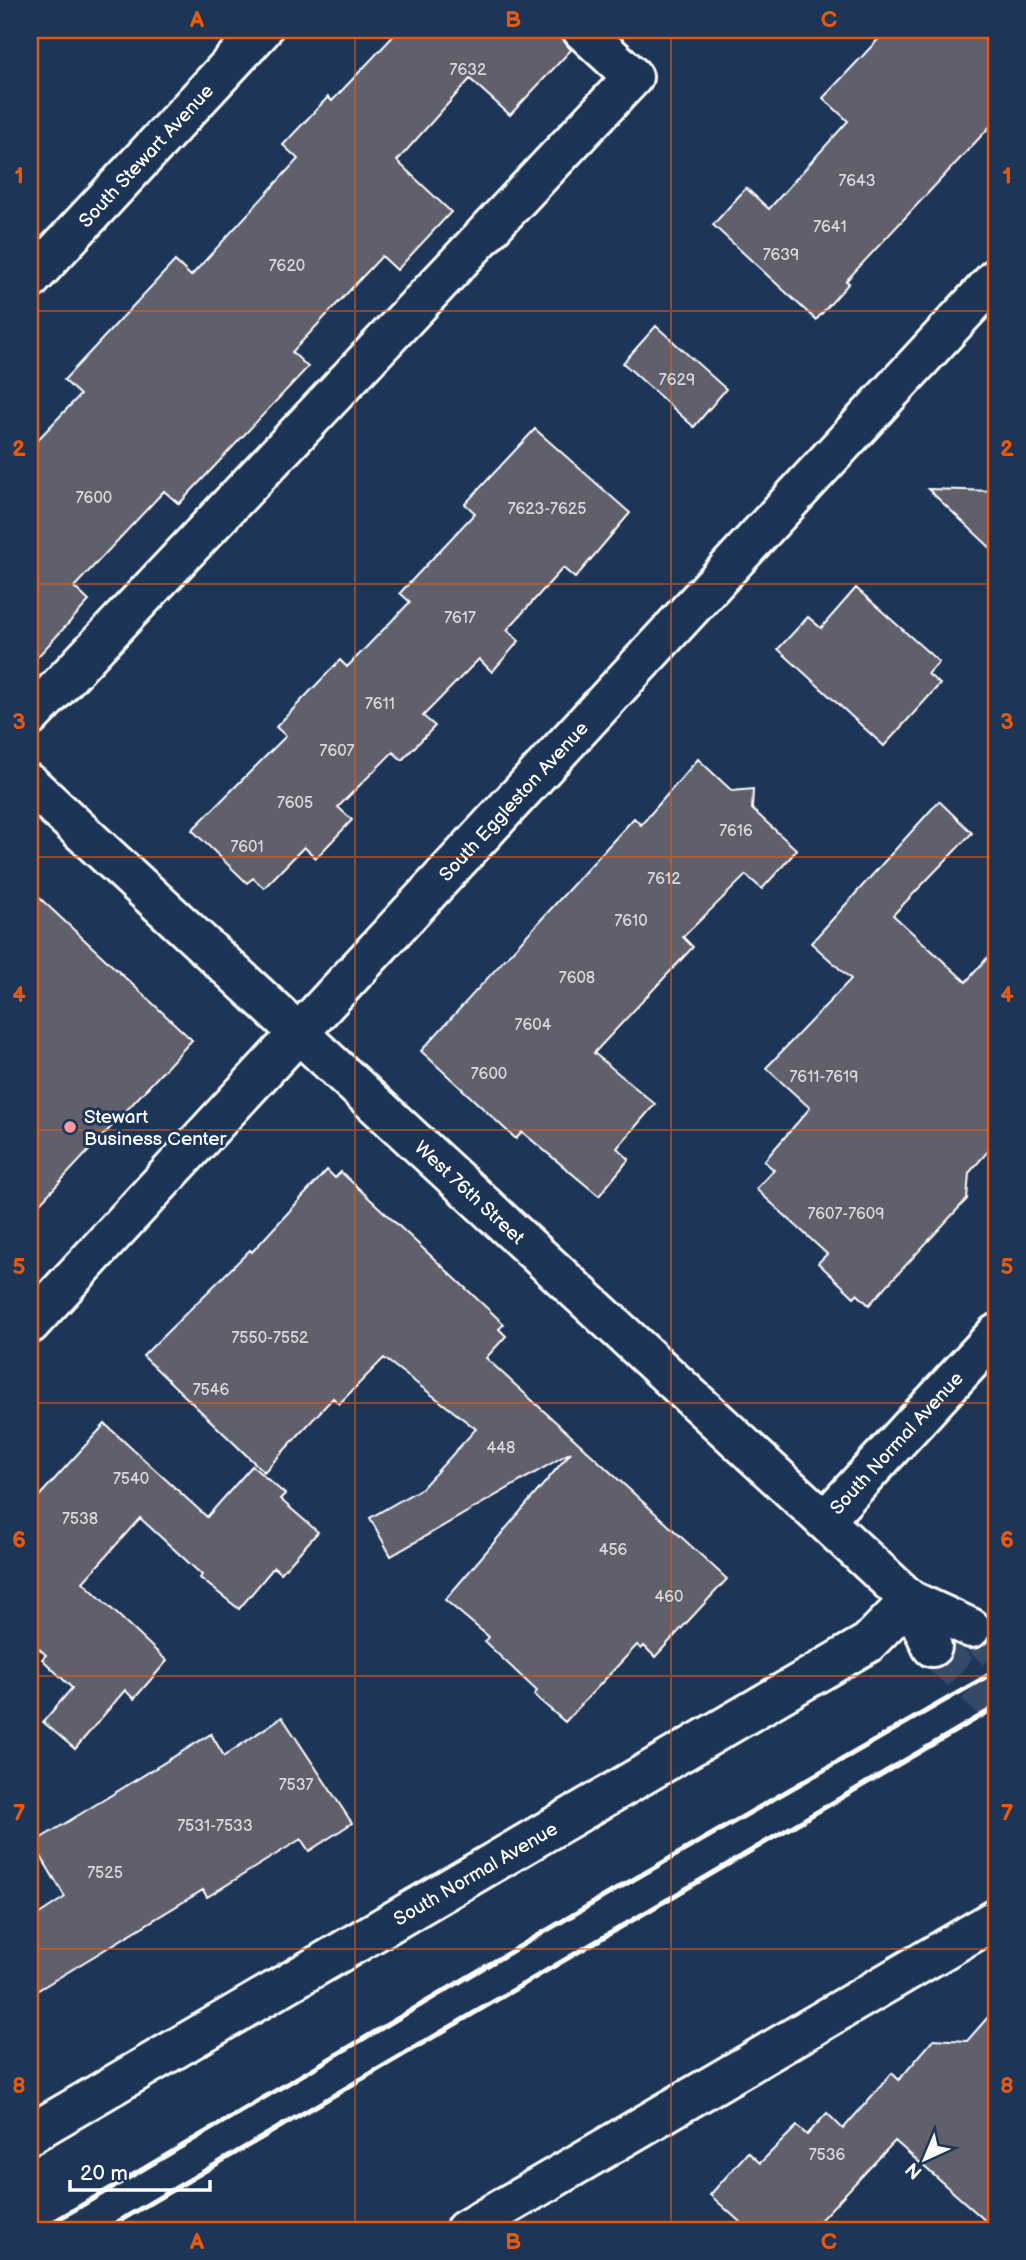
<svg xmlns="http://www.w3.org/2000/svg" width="1026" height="2260" font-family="'Balsamiq Sans',sans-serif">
  <rect width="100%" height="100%" fill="#1d3557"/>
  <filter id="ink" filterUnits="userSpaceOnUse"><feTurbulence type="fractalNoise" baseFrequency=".0143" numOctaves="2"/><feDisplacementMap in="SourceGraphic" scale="14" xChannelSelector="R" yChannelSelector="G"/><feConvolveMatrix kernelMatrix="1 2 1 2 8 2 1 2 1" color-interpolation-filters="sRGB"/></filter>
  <g filter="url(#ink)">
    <!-- building -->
    <path fill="#615f6c" stroke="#fff" stroke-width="2" d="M399,30H561V37L571,50L510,115L470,79L397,161L451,212L397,270L382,256L292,352L308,367L179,504L164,491L74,587L89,601L30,665V448L80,395L64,380L175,261L191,276L298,159L283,145L328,97L332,101Z
      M887,30H996V120L846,281L849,283L816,320L713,225L746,188L769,209L848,121L823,98Z
      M656,326L726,389L694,427L623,363Z
      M535,429L630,513L575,578L563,568L507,630L519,641L492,672L479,659L475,663L423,716L435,726L402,760L393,752L338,807L352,820L316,858L304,847L264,888L253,878L247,883L192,830L286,736L276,727L340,660L347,667L410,602L400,593L475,513L465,504Z
      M928,489L996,491V553Z
      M856,588L939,662L928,674L940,684L884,746L778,649L808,617L821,628Z
      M698,759L732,791L753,789L752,809L797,850L762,889L746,875L683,937L693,947L594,1053L655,1104L617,1148L629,1159L599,1196L522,1132L516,1139L421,1051L634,818L641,825Z
      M939,801L972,833L893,915L966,982L996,948V1142L969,1173L967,1199L869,1305L857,1294L854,1297L818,1263L827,1254L756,1189L774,1170L764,1161L810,1108L766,1068L851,979L811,943Z
      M30,889L192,1040L30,1214Z
      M327,1170L335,1178L341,1172L504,1324L499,1329L506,1336L486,1358L727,1579L655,1657L644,1646L641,1649L637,1645L565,1722L534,1695L537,1691L485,1642L489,1637L445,1600L571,1452L391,1556L370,1518L422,1488L476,1429L384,1358L339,1404L333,1398L264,1472L143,1356L250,1250L252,1252Z
      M105,1424L207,1517L252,1466L285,1494L280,1499L318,1532L281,1573L274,1567L239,1609L200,1578L202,1575L140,1518L83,1582L167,1661L134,1699L125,1690L75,1749L43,1722L72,1688L42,1659L46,1655L30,1640V1506Z
      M282,1717L352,1823L309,1851L301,1839L207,1897L203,1890L30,1995V1920L65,1897L33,1843L211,1734L224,1756Z
      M996,2008V2230L895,2141L811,2230H749L710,2195L748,2152L760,2163L797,2126L807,2135L827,2113L843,2129L892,2073L899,2080L934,2039L967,2041Z"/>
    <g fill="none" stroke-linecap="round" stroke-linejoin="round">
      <!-- minor-tunnel -->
      <path stroke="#344968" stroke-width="38" stroke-dasharray="38 19" stroke-linecap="butt" d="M971,1628L996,1651
        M932,1647L996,1705"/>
      <defs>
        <g id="minor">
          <path id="s1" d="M30,280L262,30"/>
          <path d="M30,717L633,77L582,30"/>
          <path id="s2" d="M30,784L910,1600L971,1628"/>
          <path id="s3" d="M30,1324L996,278"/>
          <path id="s4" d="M825,1520L996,1334"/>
          <path d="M910,1600L932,1647"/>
          <path id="s5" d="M30,2134L868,1643L910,1600"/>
          <path d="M465,2230L996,1919"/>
        </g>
      </defs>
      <!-- minor casing -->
      <use href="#minor" stroke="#fff" stroke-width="44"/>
      <!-- minor -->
      <use href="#minor" stroke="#1d3557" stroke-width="38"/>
      <!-- rail -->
      <path stroke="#fff" stroke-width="5" d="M40,2230L610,1893L996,1671
        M104,2230L996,1707"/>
    </g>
  </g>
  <!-- grid -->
  <path fill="none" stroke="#e8590c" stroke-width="2" stroke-opacity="0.55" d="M355,30V2230M671,30V2230M30,311H996M30,584H996M30,857H996M30,1130H996M30,1403H996M30,1676H996M30,1949H996"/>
  <!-- markers -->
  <circle fill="#ff9aa2" stroke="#1d3557" stroke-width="2.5" cx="70" cy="1127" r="7"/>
  <g text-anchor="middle" stroke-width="6" stroke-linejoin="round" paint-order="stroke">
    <!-- number labels -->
    <g font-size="16" fill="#d8d7da">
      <text x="468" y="75">7632</text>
      <text x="857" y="186">7643</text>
      <text x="830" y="232">7641</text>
      <text x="781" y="260">7639</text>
      <text x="287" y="271">7620</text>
      <text x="677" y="385">7629</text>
      <text x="94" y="503">7600</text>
      <text x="547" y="514">7623-7625</text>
      <text x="460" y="623">7617</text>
      <text x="380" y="709">7611</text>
      <text x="337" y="756">7607</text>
      <text x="295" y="808">7605</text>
      <text x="736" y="836">7616</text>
      <text x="247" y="852">7601</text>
      <text x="664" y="884">7612</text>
      <text x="631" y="926">7610</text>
      <text x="577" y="983">7608</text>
      <text x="533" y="1030">7604</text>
      <text x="489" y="1079">7600</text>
      <text x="824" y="1082">7611-7619</text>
      <text x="846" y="1219">7607-7609</text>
      <text x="270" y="1343">7550-7552</text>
      <text x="211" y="1395">7546</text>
      <text x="501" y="1453">448</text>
      <text x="131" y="1484">7540</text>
      <text x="80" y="1524">7538</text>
      <text x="613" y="1555">456</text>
      <text x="669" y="1602">460</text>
      <text x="296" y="1790">7537</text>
      <text x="215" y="1831">7531-7533</text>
      <text x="105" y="1878">7525</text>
      <text x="827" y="2160">7536</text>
    </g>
    <!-- street labels -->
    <g font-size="19" fill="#fff" stroke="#1d3557">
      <text dy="7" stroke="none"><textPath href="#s1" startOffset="170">South Stewart Avenue</textPath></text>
      <text dy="7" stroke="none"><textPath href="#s3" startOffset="712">South Eggleston Avenue</textPath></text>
      <text dy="7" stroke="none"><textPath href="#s2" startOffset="600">West 76th Street</textPath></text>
      <text dy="7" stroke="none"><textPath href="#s4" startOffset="105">South Normal Avenue</textPath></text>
      <text dy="7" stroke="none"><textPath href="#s5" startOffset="516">South Normal Avenue</textPath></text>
    </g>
    <!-- poi labels -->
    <g font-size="19" fill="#fff" stroke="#1d3557" text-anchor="start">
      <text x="84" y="1123">Stewart<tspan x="84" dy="22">Business Center</tspan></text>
    </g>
  </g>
  <!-- margin -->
  <rect width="1026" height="2260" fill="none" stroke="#1d3557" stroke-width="77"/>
  <!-- north arrow -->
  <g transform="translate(925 2159) rotate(224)" stroke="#1d3557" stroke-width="5" paint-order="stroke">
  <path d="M0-5L12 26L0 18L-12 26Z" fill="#ffffff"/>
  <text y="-10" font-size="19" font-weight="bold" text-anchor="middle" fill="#ffffff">N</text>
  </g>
  <!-- scale -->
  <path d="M70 2180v10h140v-10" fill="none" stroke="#ffffff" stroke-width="3.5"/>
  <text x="80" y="2180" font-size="21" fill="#ffffff" stroke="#1d3557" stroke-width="5" paint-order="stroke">20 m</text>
  <rect x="38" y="38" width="950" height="2184" fill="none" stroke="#e8590c" stroke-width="2.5"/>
  <g font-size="23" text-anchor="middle" font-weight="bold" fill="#e8590c">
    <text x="197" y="27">A</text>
    <text x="513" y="27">B</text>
    <text x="829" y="27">C</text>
    <text x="19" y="183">1</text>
    <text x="1007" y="183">1</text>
    <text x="19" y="456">2</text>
    <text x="1007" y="456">2</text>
    <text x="19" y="729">3</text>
    <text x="1007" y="729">3</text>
    <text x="19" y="1002">4</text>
    <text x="1007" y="1002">4</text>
    <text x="19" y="1274">5</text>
    <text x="1007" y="1274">5</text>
    <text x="19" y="1547">6</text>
    <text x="1007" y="1547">6</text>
    <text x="19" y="1820">7</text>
    <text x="1007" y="1820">7</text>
    <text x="19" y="2093">8</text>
    <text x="1007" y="2093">8</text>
    <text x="197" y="2249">A</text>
    <text x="513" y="2249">B</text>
    <text x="829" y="2249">C</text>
  </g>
</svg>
